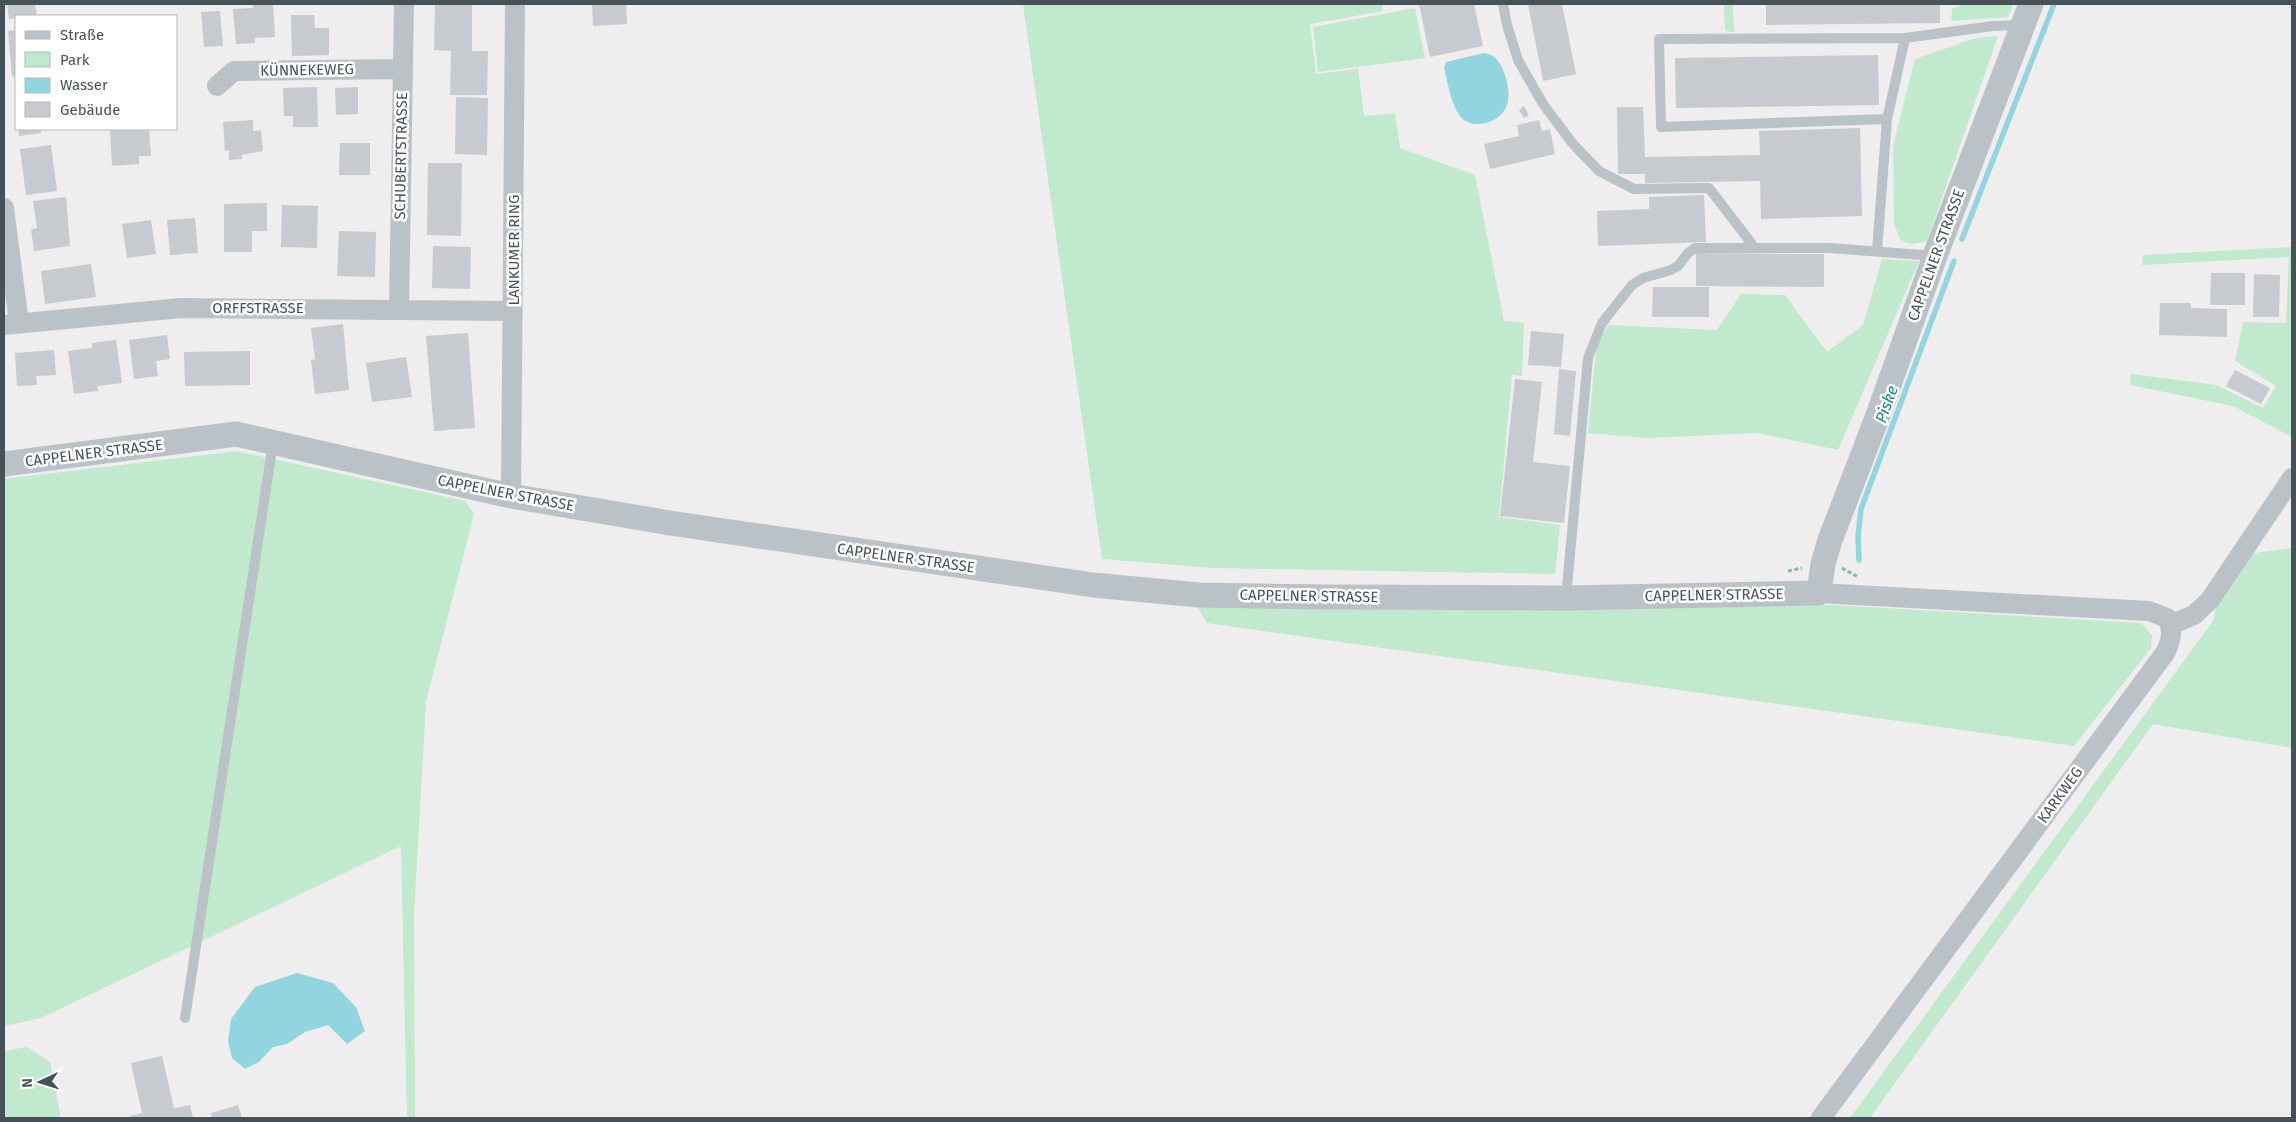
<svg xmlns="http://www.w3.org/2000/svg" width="2296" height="1122" font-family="'Fira Sans',sans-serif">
  <rect width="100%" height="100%" fill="#efeded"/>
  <!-- green -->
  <path fill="#c0e9cd" d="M1023,4H1382L1383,11L1310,24L1316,74L1358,69L1364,116L1395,113L1400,148L1475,175L1504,321L1524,323L1522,376L1512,375L1499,517L1560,525L1555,574L1213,568L1102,559Z
    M1724,4H1733L1734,32L1725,31Z
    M1963,4H2013L2008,17L1951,21L1952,9Z
    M1415,8L1425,58L1318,72L1313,27Z
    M1998,36L1927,241L1912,244L1901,241L1894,224L1893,146L1915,59L1976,38Z
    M2292,247V437L2233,406L2130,385L2131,374L2216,385L2263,408L2276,386L2235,361L2243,322L2286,323L2289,257L2142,265L2143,255Z
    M1882,259L1919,261L1838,450L1758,433L1648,438L1588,433L1596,350L1608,325L1717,330L1741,294L1785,295L1827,352L1863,325Z
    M237,451L465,501L474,514L426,702L414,914L415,1118H407L401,846L41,1018L4,1026V479Z
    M2292,548V748L2153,724L1870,1118H1850L2213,621L2217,604L2249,554Z
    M1833,605L2141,623L2152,635L2151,648L2074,746L1207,623L1197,607L1556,609Z
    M27,1047L50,1062L61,1118H4V1051Z"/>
  <!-- water -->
  <path fill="#92d5e1" d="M1484,53C1495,55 1499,60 1503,70C1508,82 1512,99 1504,111C1494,126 1467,130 1458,113C1450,100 1448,83 1444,68L1446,62Z
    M297,973L333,983L356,1007L365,1031L347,1044L328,1025L305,1032L287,1044L273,1047L259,1062L245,1069L232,1058L228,1042L231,1019L255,987Z"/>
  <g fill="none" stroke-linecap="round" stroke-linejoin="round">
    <!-- stream -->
    <path stroke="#92d5e1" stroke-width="5.5" d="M1962,239L2054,4
      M1859,560L1858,536L1861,509L1954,261"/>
  </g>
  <!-- building -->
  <path fill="#c7cacf" d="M7,4H35L37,15L16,16V18L9,19Z
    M252,4H273L275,37L255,38V43L236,44L233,9L253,8Z
    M435,4H472V51H488L487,95H450L451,51L434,50Z
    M592,4H626L627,24L593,26Z
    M1419,4H1474L1483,46L1430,57Z
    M1528,4H1562L1576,74L1543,81Z
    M1766,4H1940V23L1766,25Z
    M220,11L223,46L204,47L201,12Z
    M291,15H314L315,28H329V55L292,56Z
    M16,30V76L12,77L8,31Z
    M1878,55L1879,105L1676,108L1675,58Z
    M317,87L318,127H293V116H284L283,88Z
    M358,87V114L336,115L335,88Z
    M456,97L488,98L487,155L455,154Z
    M1524,106L1529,115L1524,118L1519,110Z
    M1617,107H1643L1645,157L1760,155L1759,131L1860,128L1862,216L1761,219L1760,181L1645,183V174H1618Z
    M253,120V131L261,130L263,151L242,155V159L229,160V150L225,151L223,122Z
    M1539,120L1542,131L1550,129L1555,154L1490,169L1484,144L1519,136L1517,125Z
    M18,129H41V133L19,136Z
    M129,129H149L151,156H139V164L112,166L110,130Z
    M340,143H370V175H339Z
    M51,145L57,191L26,195L20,149Z
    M428,163H462L461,236L427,235Z
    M1704,195L1706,242L1598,246L1597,211L1649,209V197Z
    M66,197L70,246L34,251L31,229L37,228L33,201Z
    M267,203V231H252V252H224V204Z
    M282,205L318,206L317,248L281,247Z
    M195,218L198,253L170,255L167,220Z
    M151,220L156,254L127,258L122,224Z
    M339,231L376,232L375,277L337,276Z
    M433,246L471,247L470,289L432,288Z
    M1696,253L1824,254V287L1696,286Z
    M91,264L96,297L45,304L41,271Z
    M2211,273H2245V305H2210Z
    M2254,274L2280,275L2279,317H2253Z
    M1653,287H1709V317H1652Z
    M2160,303H2191V308L2227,309V337L2159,335Z
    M343,324L349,390L315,394L311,360L315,359L311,328Z
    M1531,331L1564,334L1561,367L1528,365Z
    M468,333L475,428L434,431L426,336Z
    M167,335L170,359L156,361L158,376L134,379L129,340Z
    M116,340L122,383L97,386L98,391L74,394L68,351L92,348V343Z
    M54,350L56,375L36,376L37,385L17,386L15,353Z
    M250,351V385L185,386L184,352Z
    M406,357L412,397L372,402L366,363Z
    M1559,369L1576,371L1570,436L1554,434Z
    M2235,370L2270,388L2261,404L2226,386Z
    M1515,379L1542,382L1533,462L1570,466L1564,523L1500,516Z
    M162,1056L174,1108L190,1105L193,1118H131L130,1116L142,1113L131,1063Z
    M238,1105L242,1118H212L211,1113Z"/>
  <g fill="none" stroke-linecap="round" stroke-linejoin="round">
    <!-- path -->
    <path stroke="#7cc29c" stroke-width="3" stroke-dasharray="4 2.5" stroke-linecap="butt" d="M1842,568L1858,577
      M1788,571L1802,568"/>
    <!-- service -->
    <path stroke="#bac2c8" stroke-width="10" d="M1503,4L1507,25L1518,60L1543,104L1573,144L1599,171L1634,189L1709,188L1755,248
      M1887,119L1661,127L1659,39L1905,38
      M1877,251L1887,119L1905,38L1993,26L2023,25
      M1566,598L1588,358L1602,323L1632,285L1643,278L1671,270L1678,266L1688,253L1695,248H1830L1935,256
      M185,1018L273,443"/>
    <!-- minor -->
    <path stroke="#bac2c8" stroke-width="20" d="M217,86L234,71L402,69
      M4,208L19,323
      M399,309L404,4
      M4,325L181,308L513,311
      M511,496L515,4
      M1819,593L2149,611L2167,618C2174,631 2171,641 2165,653L1821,1118
      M2170,625L2194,615L2210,600L2292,478"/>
    <!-- tertiary -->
    <path stroke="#bac2c8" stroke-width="25" d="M4,464L236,434L511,496L670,523L1093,585L1199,595L1323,597L1566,598L1819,593L1823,564L1830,540L1877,418L1935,256L2031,4"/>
  </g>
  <g text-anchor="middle" stroke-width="5" stroke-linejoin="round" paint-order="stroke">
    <!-- street labels -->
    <g font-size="15" fill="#475158" stroke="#fff">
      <text transform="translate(307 70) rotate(-1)" y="5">KÜNNEKEWEG</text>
      <text transform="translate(401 156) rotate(-89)" y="5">SCHUBERTSTRASSE</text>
      <text transform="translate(514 250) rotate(-90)" y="5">LANKUMER RING</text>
      <text transform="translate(1936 255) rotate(-70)" y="5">CAPPELNER STRASSE</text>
      <text x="258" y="313">ORFFSTRASSE</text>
      <text transform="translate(94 453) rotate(-7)" y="5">CAPPELNER STRASSE</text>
      <text transform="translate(506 493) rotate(11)" y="5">CAPPELNER STRASSE</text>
      <text transform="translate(906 558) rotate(8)" y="5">CAPPELNER STRASSE</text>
      <text transform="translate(1714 595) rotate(-1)" y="5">CAPPELNER STRASSE</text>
      <text transform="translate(1309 596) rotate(1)" y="5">CAPPELNER STRASSE</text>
      <text transform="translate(2060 795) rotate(-54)" y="5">KARKWEG</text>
    </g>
    <!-- water labels -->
    <g font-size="16" font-style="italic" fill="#1b7d8f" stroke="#fff">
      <text transform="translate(1886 404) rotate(-70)" y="6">Piske</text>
    </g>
  </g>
  <!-- border -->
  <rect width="2296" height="1122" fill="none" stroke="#475158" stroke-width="10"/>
  <!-- legend -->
  <rect x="15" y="15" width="162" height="115" fill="#ffffff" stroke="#b5b9bc"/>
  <rect x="25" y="31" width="25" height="8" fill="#bac2c8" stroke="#b5b9bc"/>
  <text x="60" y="40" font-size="15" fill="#475158">Straße</text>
  <rect x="25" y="52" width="25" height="15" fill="#c0e9cd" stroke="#b5b9bc"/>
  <text x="60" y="65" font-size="15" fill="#475158">Park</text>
  <rect x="25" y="78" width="25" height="15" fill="#92d5e1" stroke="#b5b9bc"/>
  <text x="60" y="90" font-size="15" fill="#475158">Wasser</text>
  <rect x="25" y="102" width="25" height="15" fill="#c7cacf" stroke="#b5b9bc"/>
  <text x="60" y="115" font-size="15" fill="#475158">Gebäude</text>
  <!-- north arrow -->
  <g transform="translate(40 1082) rotate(266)" stroke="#ffffff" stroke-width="4" paint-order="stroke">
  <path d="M0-4L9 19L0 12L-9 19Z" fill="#475158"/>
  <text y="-8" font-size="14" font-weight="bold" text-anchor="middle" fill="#475158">N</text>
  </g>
</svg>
